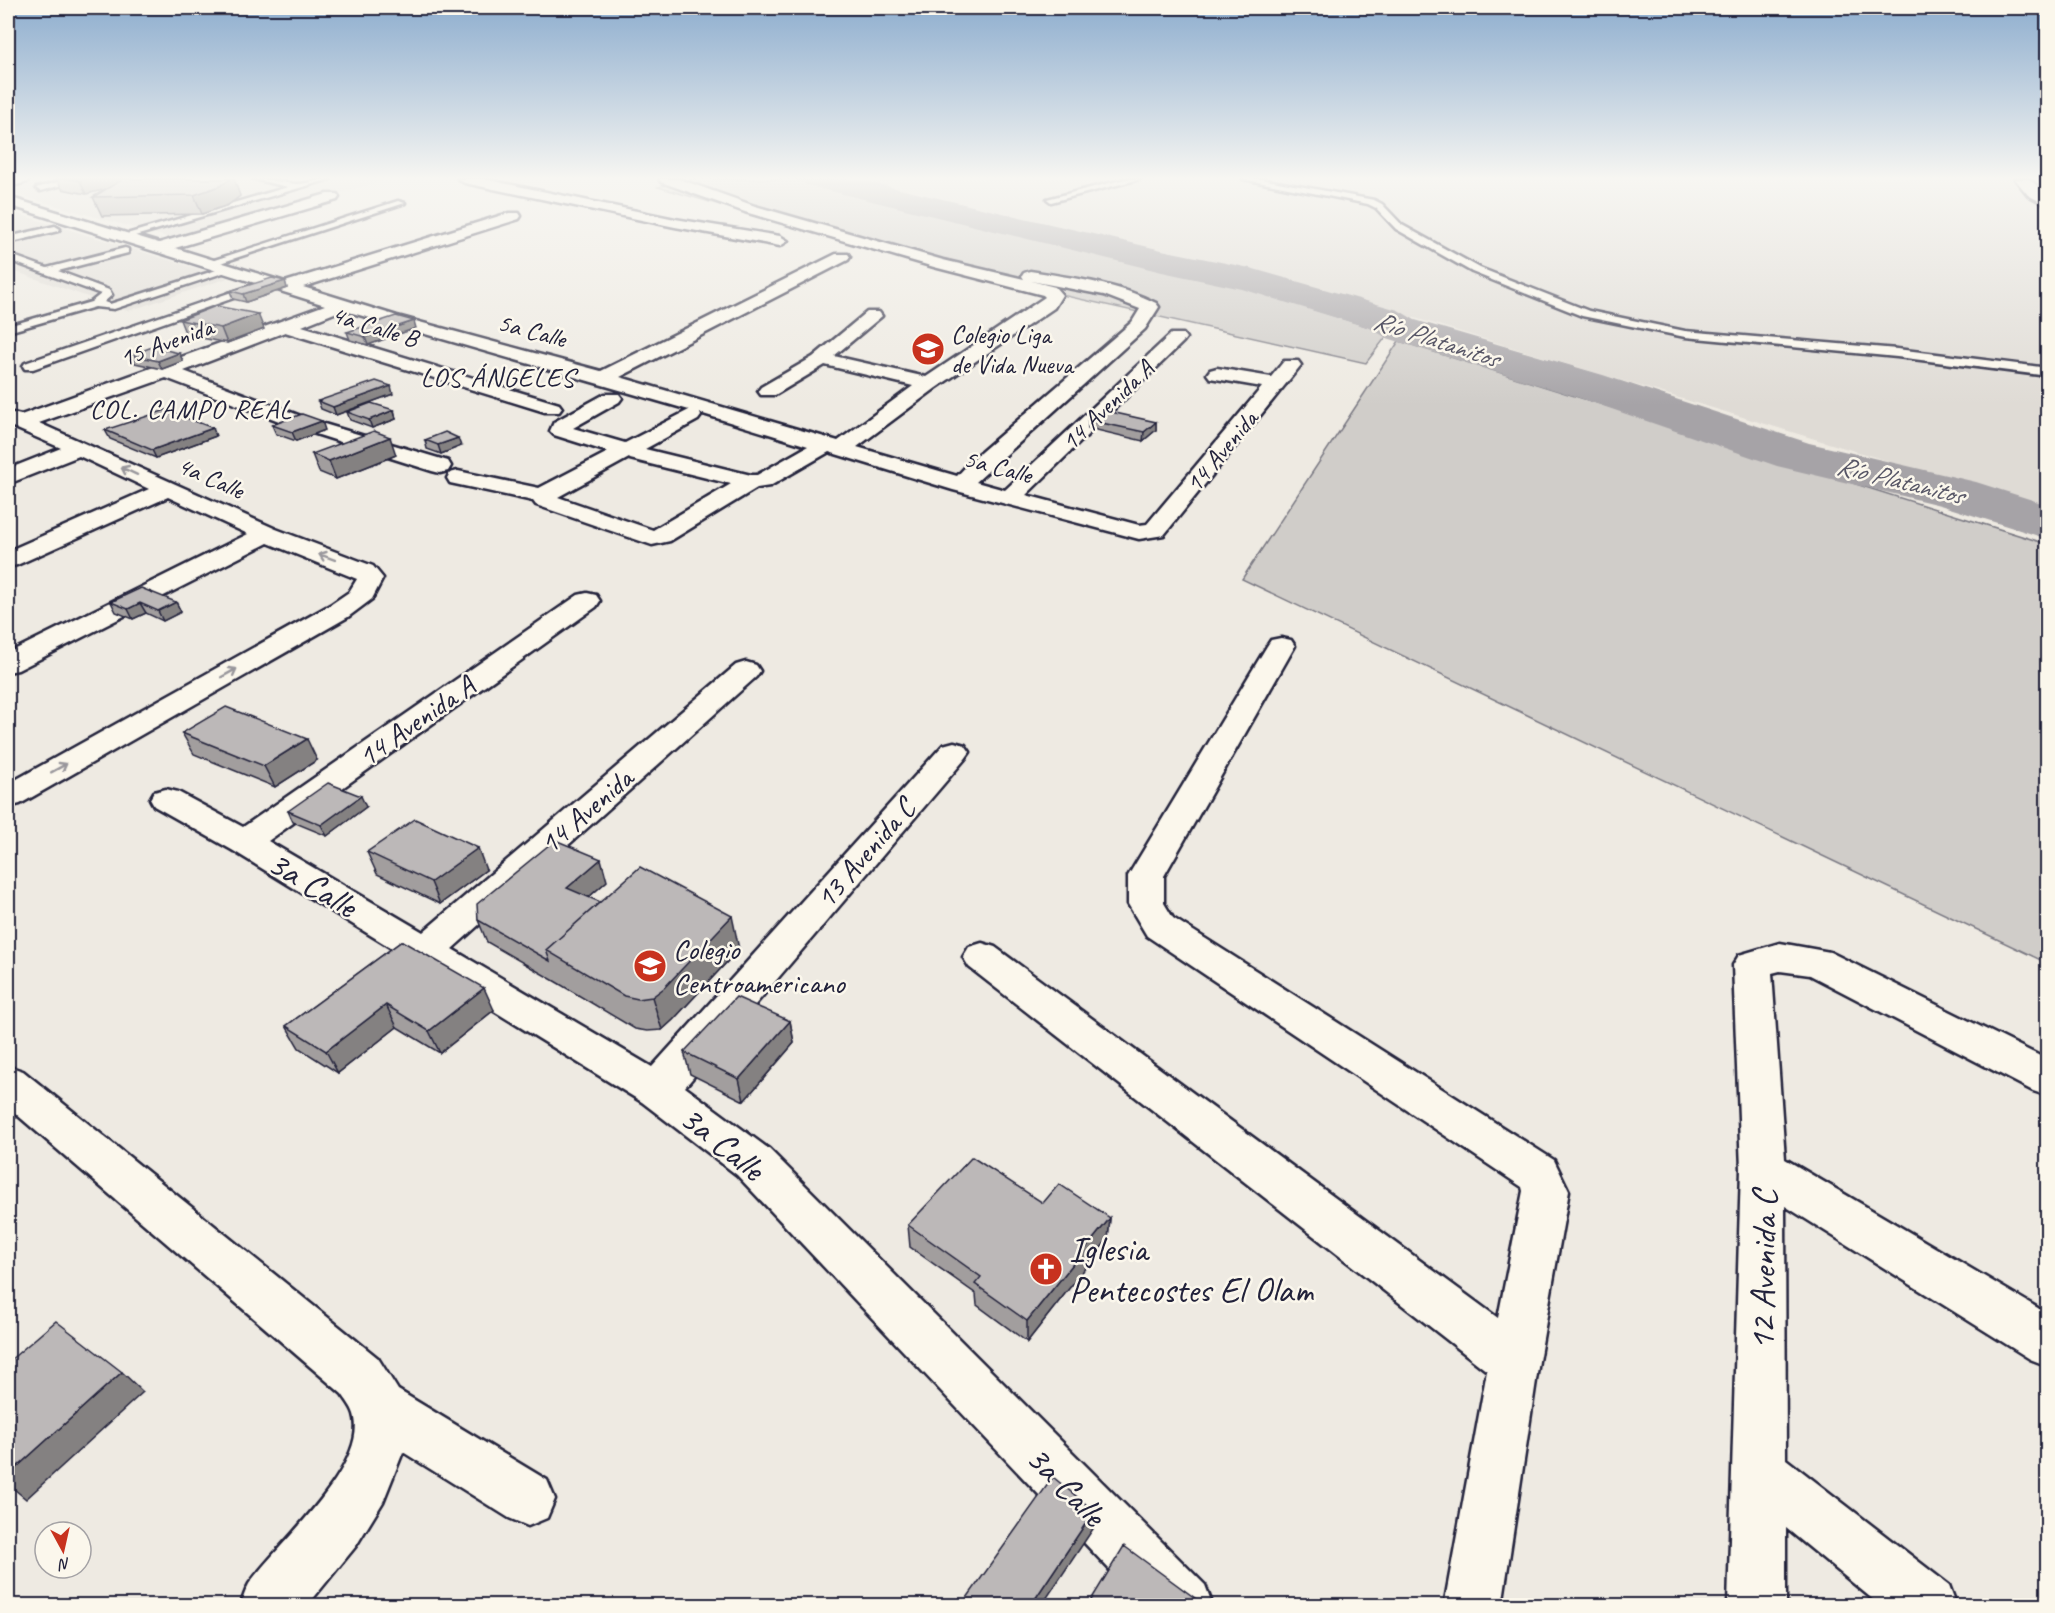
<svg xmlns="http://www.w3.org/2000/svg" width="2055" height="1613" font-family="Caveat,sans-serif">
  <rect width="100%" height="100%" fill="#eeeae2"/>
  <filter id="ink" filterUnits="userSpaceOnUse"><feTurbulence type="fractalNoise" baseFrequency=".0167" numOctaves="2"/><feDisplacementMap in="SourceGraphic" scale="12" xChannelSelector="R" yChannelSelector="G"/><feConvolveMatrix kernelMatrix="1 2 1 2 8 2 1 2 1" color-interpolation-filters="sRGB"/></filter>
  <g filter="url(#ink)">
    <!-- built -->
    <path fill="#dfdbd5" d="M48,179H389L177,240L8,192V189Z
      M839,179H2047V509L1259,271Z
      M8,211L228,278L128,311L8,269Z"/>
    <!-- green -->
    <path fill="#d0cdc9" stroke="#797882" stroke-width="1.5" d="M693,179H797L1225,282L1389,333L1366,363L923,264L658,187Z
      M1399,341L2047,544V963L1242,579Z"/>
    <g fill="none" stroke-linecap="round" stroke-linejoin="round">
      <!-- river -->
      <path fill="#a6a3a7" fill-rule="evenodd" d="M802,179H856L1162,250L1250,268L1398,310L1415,320L1603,375L1809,443L1976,482L2048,505V539L1940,505L1777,466L1571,395L1387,338L1370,328L1242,289L1162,272L806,185Z"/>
      <defs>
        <path id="service" d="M69,179H84L40,191L36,188Z
          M254,179C269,179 283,183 297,184C308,184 319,179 330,179L128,238L120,236L288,187Z
          M1125,179H1140L1051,202L1047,199Z
          M1243,179H1261L1374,200L1382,204L1402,225L1480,268L1589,311L1685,331L1897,349L2048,368V376L1897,357L1685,337L1582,316L1472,272L1396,229L1376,208L1368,204Z
          M398,201L405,203L214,265L205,263Z
          M55,226L60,229L58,231L8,243V237Z
          M125,248L128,249V253L58,271L109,290L112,295L104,302L110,304L226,267L235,269L114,309L95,307L8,332V326L91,302L101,294L8,260V254L47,268Z
          M258,283L262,284V288L33,369H25L23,366L25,363Z"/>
        <path id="minor" d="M458,179H484L675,219L780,236L788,241L780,246L675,227L465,183Z
          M659,179H679L755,206L943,260L1024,279L1022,276L1024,273L1030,271C1073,278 1117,283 1156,303L1159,307L1145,329L976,482L1005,490L1171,334H1183L1186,338L1183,342L1026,495L1139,525L1147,524L1262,387L1210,378L1207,374L1210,370L1217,368L1271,377L1284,361H1298L1301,365L1164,535L1139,539L953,490L829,452L770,486L757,488L670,541L652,545L536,505L533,501L450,483L447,478L450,473L458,471L539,488L608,452L554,435L550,431L554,422L605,394H619L622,398L619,402L573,428L625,443L689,410L342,310L302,326L559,404L562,408L559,412H545L285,332L184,371L314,421L448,461L451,466L448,471L440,473L432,471L300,429L166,378L39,423L276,529L373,566L383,578L372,599L348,617L20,804L8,807V784L330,605L349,592L357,579L268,543L18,670L8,672V653L248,534L168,497L17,565L8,567V551L149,489L79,456L8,484V469L61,448L8,425V412L21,415L325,305L8,205V197L159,243L327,194H337L339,197L337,200L175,248L285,282L509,213H519L521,216L519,219L303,287L397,316L601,371L836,254H848L850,257L848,260L620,377L838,441L913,386L825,365L775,395H761L758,391L761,387L813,357L867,312H879L882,316L834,356L926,377L1045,297L1043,295L934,267L745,212L661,182ZM1031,281L1104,295L1140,309L1132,322L974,458L957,476L857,447L936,388L1054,308L1062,295L1055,287ZM700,413L808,446L757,475H751L645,449L698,420L701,416ZM629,458L630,459L731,484L653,530L558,497Z
          M587,593L596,595L600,601L596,607L268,841L423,932L736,665L746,662L756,665L760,671L756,677L452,949L652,1067L943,745L954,742L965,745L970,752L965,759L685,1087L769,1149L1205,1585L1213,1606H1144L737,1175L642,1102L232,850L154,806L150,799L154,792L166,789L178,792L243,827L578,595Z
          M1281,638L1291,640L1295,646L1164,876V903L1173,918L1554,1160L1569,1191L1539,1361L1502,1606H1444L1487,1371L969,967L963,957L969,947L982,943L995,947L1498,1318L1523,1191L1522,1187L1147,936L1128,904V876L1267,646L1271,640Z
          M1780,943L1830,952L2048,1060V1096L2033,1091L1810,975L1780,971L1772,973L1785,1159L2048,1314V1366L2030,1359L1785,1206L1786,1459L1949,1585L1957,1606H1881L1786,1528V1606H1728L1741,1169L1733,965L1739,955Z
          M8,1066L23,1071L378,1358L398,1390L547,1480L555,1499L547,1518L528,1526L509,1518L403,1452L383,1502L356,1546L307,1606H240C243,1599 245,1591 249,1584C276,1545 370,1466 354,1414C352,1407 346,1400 342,1394L8,1107Z"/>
        <path id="secondary" d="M8,179H29L27,182L8,187Z
          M2015,179H2029L2048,195V206L2028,195Z"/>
      </defs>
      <!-- service casing -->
      <use href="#service" stroke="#22223b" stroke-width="5"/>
      <!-- minor casing -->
      <use href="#minor" stroke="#22223b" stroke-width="5"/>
      <!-- secondary casing -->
      <use href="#secondary" stroke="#22223b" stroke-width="5"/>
      <!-- service -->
      <use href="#service" fill="#fbf7ec" fill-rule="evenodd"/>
      <!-- minor -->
      <use href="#minor" fill="#fbf7ec" fill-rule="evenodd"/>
      <!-- secondary -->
      <use href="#secondary" fill="#fbf7ec" fill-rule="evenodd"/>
    </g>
    <!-- wall -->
    <path fill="#a29e9e" stroke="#22223b" stroke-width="1.5" d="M57,179H234L240,196L228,205L202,214L102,216L93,197L107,189L86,194L62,189Z
      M285,281L287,288L246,302L233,299L230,291Z
      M180,320L264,329L227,343L186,335Z
      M416,328L368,345L350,340L347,332Z
      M179,353L183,361L162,369L135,363L131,355Z
      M393,394L336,415L321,409L318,401Z
      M394,410L396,419L372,428L350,420L347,412Z
      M1088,420L1156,422V430L1143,441L1088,428Z
      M272,425L325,430L296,441L276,434Z
      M105,430L216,436L156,458L110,439Z
      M425,440L461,446L441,454L427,449Z
      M312,454L396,455L336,479L319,472Z
      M111,602H176L181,612L163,621L146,613L133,619L116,612Z
      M182,733L317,760L275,787L194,754Z
      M366,807L327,836L293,822L288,811Z
      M367,852L486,870L440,904L377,874Z
      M607,881L589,897L600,902L739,949L673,1020L662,1030L647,1031L635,1029L558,983L487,942L478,920Z
      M402,941L494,1010L440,1053L397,1027L338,1073L299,1048L286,1026Z
      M790,1021L794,1043L744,1101L690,1074L684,1052Z
      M1043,1203L1110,1218L1108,1239L1027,1342L977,1305L976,1294L910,1247L908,1225Z"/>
    <!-- shaded-wall -->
    <path fill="#848181" stroke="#22223b" stroke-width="1.5" d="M90,179H125L127,184L86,194L80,181Z
      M231,179H234L240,196L228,205L202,214L194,195Z
      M285,281L287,288L246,302L243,294Z
      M258,314L264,329L227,343L221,328Z
      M414,321L416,328L368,345L365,337Z
      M179,353L183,361L162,369L158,361Z
      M391,386L393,394L336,415L333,407Z
      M394,410L396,419L372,428L369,420Z
      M322,421L325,430L296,441L292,432Z
      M1156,422V430L1143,441L1144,432Z
      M213,428L216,436L156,458L152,450Z
      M390,437L396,455L336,479L329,461Z
      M458,438L461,446L441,454L438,445Z
      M176,602L181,612L163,621L158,611Z
      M140,603L146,613L133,619L128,609Z
      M307,739L317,760L275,787L264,766Z
      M361,796L366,807L327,836L321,825Z
      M478,848L486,870L440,904L431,882Z
      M601,859L607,881L574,910L567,888Z
      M732,916L739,949L673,1020L662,1030L652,997Z
      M484,988L494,1010L440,1053L429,1031Z
      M386,1005L397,1027L338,1073L326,1051Z
      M790,1021L794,1043L744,1101L739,1079Z
      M1110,1218L1108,1239L1027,1342V1321Z
      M122,1372L143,1392L26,1499L8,1484V1475Z
      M1094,1511L1093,1529L1042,1605H1031Z"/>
    <!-- building -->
    <path fill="#bcb8b8" stroke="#22223b" stroke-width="1.5" d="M69,179H90L80,181Z
      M123,179H231L220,186L194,195L93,197Z
      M272,278L285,281L243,294L230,291Z
      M216,306L258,314L221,328L180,320Z
      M396,316L414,321L365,337L347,332Z
      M152,347L179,353L158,361L131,355Z
      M376,381L391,386L333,407L318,401Z
      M371,403L394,410L369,420L347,412Z
      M166,410L213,428L152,450L105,430Z
      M1102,410L1156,422L1144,432L1088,420Z
      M302,414L322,421L292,432L272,425Z
      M374,431L390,437L329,461L312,454Z
      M445,432L458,438L438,445L425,440Z
      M141,588L176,602L158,611L140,603L128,609L111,602Z
      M226,707L307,739L264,766L182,733Z
      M328,783L361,796L321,825L288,811Z
      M415,819L478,848L431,882L367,852Z
      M555,840L601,859L567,888L600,902L546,950L550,961L478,920L477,904Z
      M640,867L732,916L664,988L652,997L638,999L624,996L546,950Z
      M402,941L484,988L429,1031L386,1005L326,1051L286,1026Z
      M736,997L790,1021L739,1079L684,1052Z
      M972,1157L1043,1203L1059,1184L1110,1218L1027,1321L975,1284L981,1277L908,1225Z
      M56,1321L122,1372L8,1475V1362Z
      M1053,1477L1094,1511L1031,1605H962Z
      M1124,1546L1199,1601L1197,1605H1088Z"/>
    <!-- one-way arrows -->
    <defs><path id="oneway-shaft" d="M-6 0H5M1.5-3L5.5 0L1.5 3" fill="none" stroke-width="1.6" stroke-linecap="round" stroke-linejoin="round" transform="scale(1.5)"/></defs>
    <g stroke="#99979c">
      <use href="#oneway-shaft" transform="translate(129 471) rotate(-155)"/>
      <use href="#oneway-shaft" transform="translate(327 557) rotate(-159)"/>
      <use href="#oneway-shaft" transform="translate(229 673) rotate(-29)"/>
      <use href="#oneway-shaft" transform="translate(59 768) rotate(-29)"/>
    </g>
  </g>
  <!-- sky -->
  <linearGradient id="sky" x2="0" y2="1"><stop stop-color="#8dadce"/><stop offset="0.44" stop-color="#f7f6f2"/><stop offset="1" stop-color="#f7f6f2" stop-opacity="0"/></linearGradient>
  <rect width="2055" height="405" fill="url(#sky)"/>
  <!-- icons -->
  <defs>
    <symbol id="school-disc" viewBox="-11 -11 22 22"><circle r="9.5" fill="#c8321e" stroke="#fbf7ec"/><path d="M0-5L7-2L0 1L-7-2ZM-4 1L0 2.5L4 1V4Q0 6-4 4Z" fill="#fff"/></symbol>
    <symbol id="church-disc" viewBox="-11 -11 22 22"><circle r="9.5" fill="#c8321e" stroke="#fbf7ec"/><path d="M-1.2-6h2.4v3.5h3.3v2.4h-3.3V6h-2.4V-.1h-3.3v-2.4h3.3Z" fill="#fff"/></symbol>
  </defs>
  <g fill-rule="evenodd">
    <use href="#school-disc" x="909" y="330" width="38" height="38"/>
    <use href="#school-disc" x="631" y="947" width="38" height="38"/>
    <use href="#church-disc" x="1027" y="1250" width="38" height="38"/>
  </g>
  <g text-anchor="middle" stroke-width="5" stroke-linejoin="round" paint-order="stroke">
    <!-- far-street labels -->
    <g font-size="26" fill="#22223b" stroke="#fbf7ec">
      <text transform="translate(375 326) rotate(17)" y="9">4a Calle B</text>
      <text transform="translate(532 330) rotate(15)" y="9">5a Calle</text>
      <text transform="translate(166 342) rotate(-20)" y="9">15 Avenida</text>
      <text transform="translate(1107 405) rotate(-44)" y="9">14 Avenida A</text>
      <text transform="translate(1221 451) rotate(-50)" y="9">14 Avenida</text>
      <text transform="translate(998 466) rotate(15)" y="9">5a Calle</text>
      <text transform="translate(211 477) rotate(24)" y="9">4a Calle</text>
    </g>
    <!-- far-poi labels -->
    <g font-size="26" fill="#22223b" stroke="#fbf7ec" text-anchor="start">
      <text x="951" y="343">Colegio Liga<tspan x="951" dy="30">de Vida Nueva</tspan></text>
    </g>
    <!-- far-water labels -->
    <g font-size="27" font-style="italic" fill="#575666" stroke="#fbf7ec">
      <text transform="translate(1436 339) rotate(18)" y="9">Río Platanitos</text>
      <text transform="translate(1900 480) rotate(14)" y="9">Río Platanitos</text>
    </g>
    <!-- far-neighbourhood labels -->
    <g font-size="27" letter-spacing="1.5" fill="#22223b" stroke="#fbf7ec">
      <text x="498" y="386">LOS ÁNGELES</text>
      <text x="191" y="418">COL. CAMPO REAL</text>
    </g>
    <!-- street labels -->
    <g font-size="30" fill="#22223b" stroke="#fbf7ec">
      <text transform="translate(416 721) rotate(-35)" y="10">14 Avenida A</text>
      <text transform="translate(586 811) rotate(-41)" y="10">14 Avenida</text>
      <text transform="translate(865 853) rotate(-49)" y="10">13 Avenida C</text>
    </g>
    <!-- poi labels -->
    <g font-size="30" fill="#22223b" stroke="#fbf7ec" text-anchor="start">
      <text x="673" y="959">Colegio<tspan x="673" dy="34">Centroamericano</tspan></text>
    </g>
    <!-- near-street labels -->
    <g font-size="36" fill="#22223b" stroke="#fbf7ec">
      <text transform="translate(313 883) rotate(31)" y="13">3a Calle</text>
      <text transform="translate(723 1142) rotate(39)" y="13">3a Calle</text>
      <text transform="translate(1762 1270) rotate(-89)" y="13">12 Avenida C</text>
      <text transform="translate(1067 1485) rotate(46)" y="13">3a Calle</text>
    </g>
    <!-- near-poi labels -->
    <g font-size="36" fill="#22223b" stroke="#fbf7ec" text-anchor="start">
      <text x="1069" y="1261">Iglesia<tspan x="1069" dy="41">Pentecostes El Olam</tspan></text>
    </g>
  </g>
  <!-- margin -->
  <rect width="2055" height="1613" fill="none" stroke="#fbf7ec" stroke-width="30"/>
  <rect x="15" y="15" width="2025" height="1583" fill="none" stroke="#22223b" stroke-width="2" filter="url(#ink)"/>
  <!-- north arrow -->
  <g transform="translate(63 1550) rotate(172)"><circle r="28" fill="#fbf7ec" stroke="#a4a2a5" stroke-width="1.5"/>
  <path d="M0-4.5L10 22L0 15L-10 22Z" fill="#c8321e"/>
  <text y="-9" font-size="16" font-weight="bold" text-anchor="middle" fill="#22223b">N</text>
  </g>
</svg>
